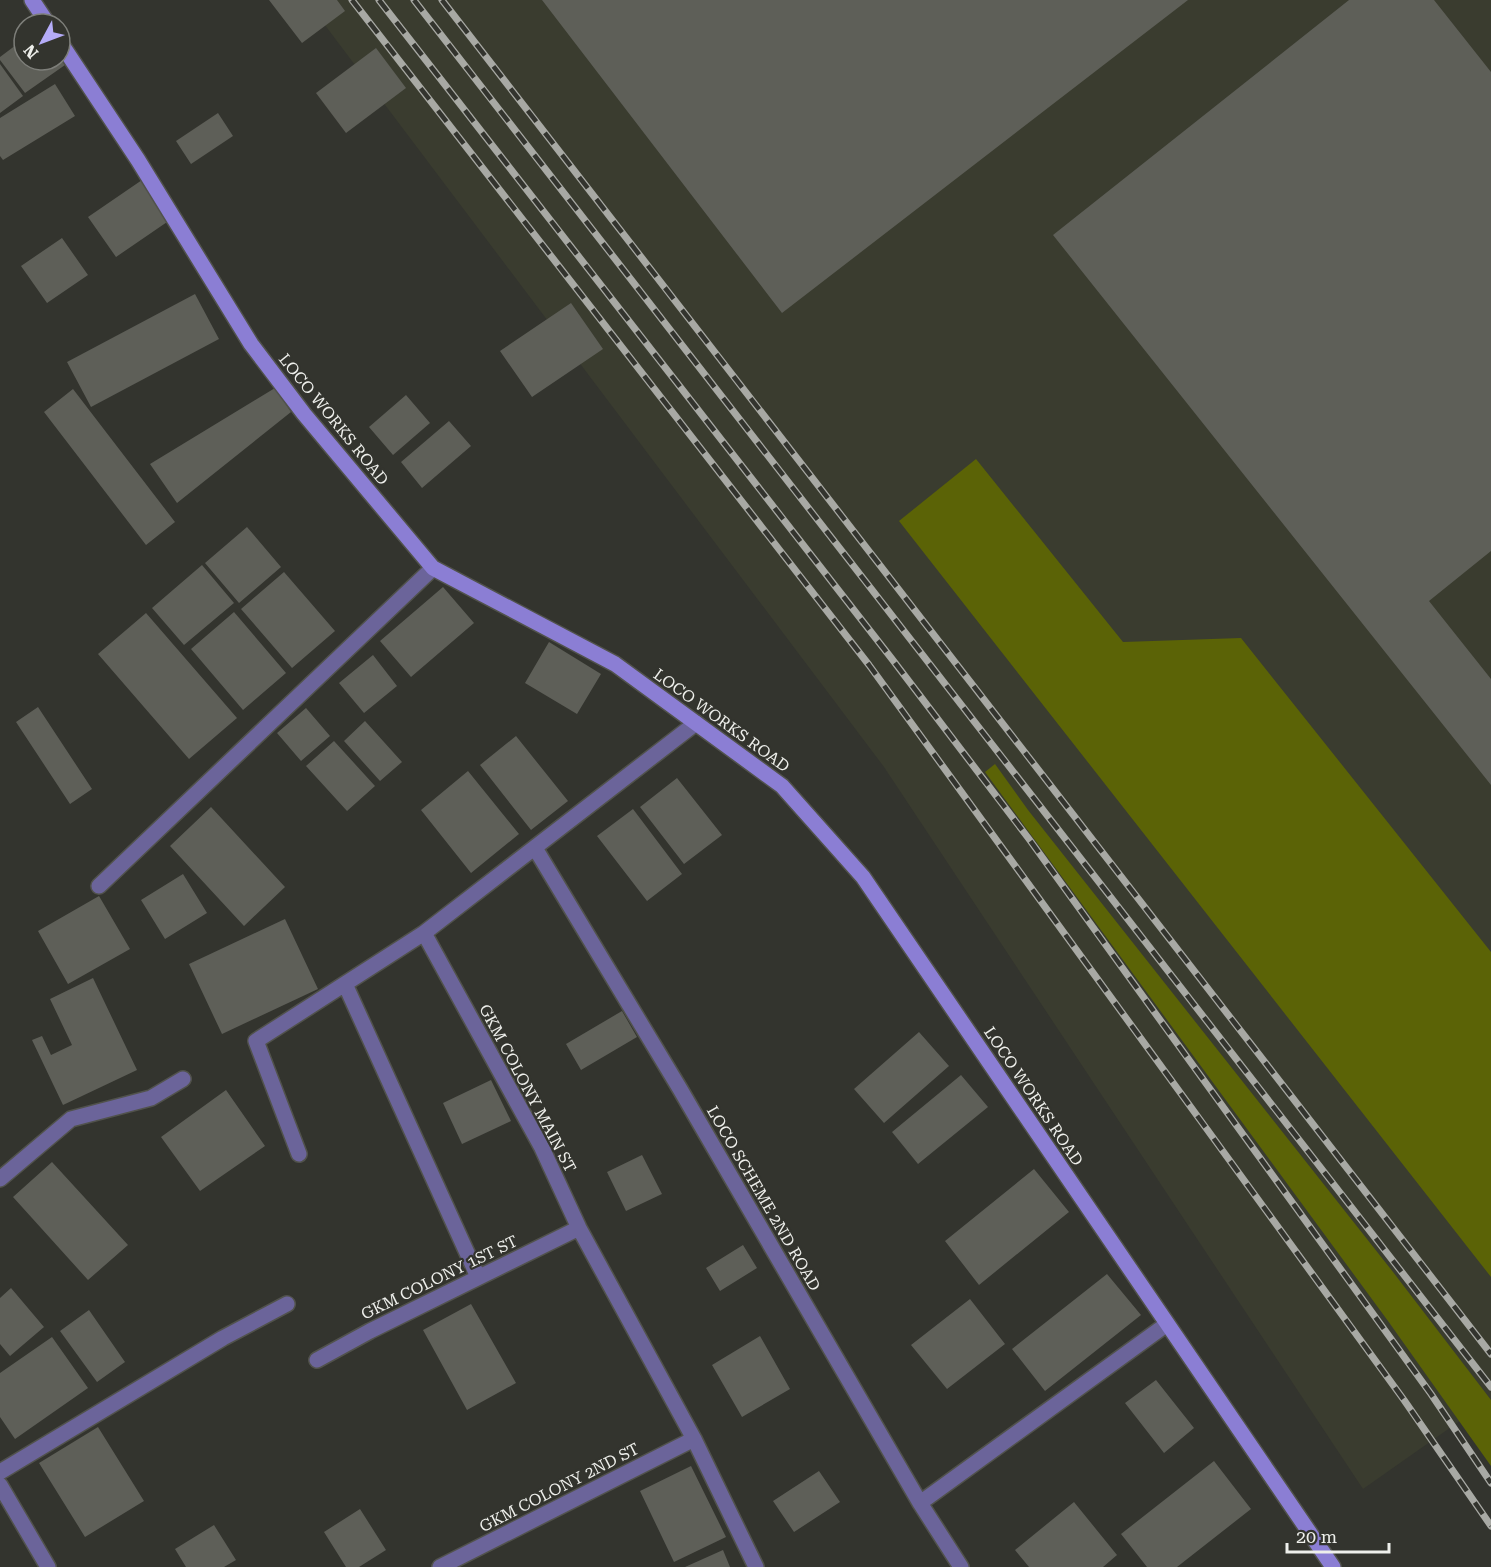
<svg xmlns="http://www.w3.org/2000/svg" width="1491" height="1567" font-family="'Roboto Serif',serif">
  <rect width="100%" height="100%" fill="#33342e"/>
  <!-- built -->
  <path fill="#3a3c2f" d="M306,0H1491V1399L1363,1489L884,767Z"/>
  <!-- green -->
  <path fill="#5b6306" d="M976,459L1123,642L1241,638L1491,952V1277L899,521Z
    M995,764L1028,810L1393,1272L1491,1400V1466L1388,1321L985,772Z"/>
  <!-- building -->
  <path fill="#5e5f58" d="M269,0H337L345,11L302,43Z
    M542,0H1188L782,313Z
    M1349,0H1434L1491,72V551L1429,601L1491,679V785L1053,235Z
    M24,39V60H61L65,65L25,93L0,60V57Z
    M376,48L406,88L346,133L316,93Z
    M0,64L23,96L0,113Z
    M55,84L75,116L3,160L0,156V118Z
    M218,113L233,136L191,164L176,141Z
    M142,180L170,220L116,257L88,217Z
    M62,238L88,275L47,303L21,266Z
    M195,294L219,339L91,407L67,362Z
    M571,303L603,349L532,397L500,351Z
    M275,388L291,412L177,503L150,464Z
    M73,389L175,522L146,545L44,412Z
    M406,395L430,423L393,455L369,427Z
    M449,421L471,446L422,488L401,462Z
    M247,527L281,567L239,603L205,563Z
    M202,565L234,603L184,645L152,608Z
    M284,572L335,631L292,668L241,609Z
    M443,587L474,623L411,677L380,641Z
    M234,612L286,673L243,710L191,649Z
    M146,613L237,718L189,759L98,654Z
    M549,642L601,674L577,714L525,683Z
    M373,655L397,686L364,713L339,683Z
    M38,707L92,789L70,804L16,722Z
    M306,708L330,736L301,761L277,733Z
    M365,721L402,762L380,781L344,741Z
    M516,736L568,801L531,830L480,765Z
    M334,741L375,786L347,811L306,766Z
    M468,771L519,834L471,873L421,810Z
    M677,778L722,835L684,864L640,807Z
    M211,807L285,887L244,926L170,846Z
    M633,809L682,874L647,901L597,836Z
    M183,874L207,913L165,939L141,900Z
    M99,896L130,949L68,984L38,931Z
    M285,919L318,989L222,1034L189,964Z
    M93,978L137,1070L63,1105L32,1040L42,1036L51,1055L72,1045L50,999Z
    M622,1011L637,1037L581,1070L566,1044Z
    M919,1032L949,1066L884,1123L854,1089Z
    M961,1075L988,1107L918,1164L892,1132Z
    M491,1080L511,1121L462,1144L443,1103Z
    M226,1090L265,1146L200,1191L161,1137Z
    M642,1155L662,1194L626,1211L607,1172Z
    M52,1162L128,1245L88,1280L13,1197Z
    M1034,1169L1069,1212L979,1285L945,1241Z
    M743,1245L757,1268L720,1291L706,1268Z
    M1107,1274L1141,1315L1045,1391L1012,1349Z
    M11,1288L44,1327L10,1356L0,1344V1298Z
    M970,1299L1005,1344L947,1389L911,1345Z
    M471,1304L516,1383L467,1410L423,1330Z
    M89,1310L125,1362L97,1382L60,1331Z
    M760,1336L790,1389L742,1417L712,1365Z
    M52,1337L88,1388L15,1439L0,1417V1373Z
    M1156,1380L1194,1428L1164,1453L1125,1403Z
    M98,1427L144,1501L85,1537L39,1463Z
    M1214,1461L1251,1509L1177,1567H1147L1121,1534Z
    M691,1466L726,1537L674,1562L640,1491Z
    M819,1471L840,1502L794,1532L773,1501Z
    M1074,1502L1117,1555L1103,1567H1029L1015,1550Z
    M360,1509L386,1550L359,1567H346L324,1532Z
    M214,1525L236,1560L224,1567H186L175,1549Z
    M723,1550L730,1567H685Z"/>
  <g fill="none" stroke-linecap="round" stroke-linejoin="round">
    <defs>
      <path id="street" d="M696,723L424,933L542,1148L579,1228L694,1439L756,1567
        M535,848L680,1089L920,1503L961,1567
        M99,886L433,568
        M345,984L478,1277
        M299,1154L256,1041L424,933
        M0,1179L71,1119L151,1098L183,1079
        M317,1360L370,1331L579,1228
        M0,1472L223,1338L287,1304
        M0,1485L48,1567
        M920,1503L1167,1324
        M440,1567L694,1439"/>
      <path id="secondary" d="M32,0L48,24
        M60,42L138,160L251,344L304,414L433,568L615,664L782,786L863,877L1333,1567"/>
    </defs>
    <!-- street casing -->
    <use href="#street" stroke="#51524c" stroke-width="18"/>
    <!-- secondary casing -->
    <use href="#secondary" stroke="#51524c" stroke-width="18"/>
    <!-- street -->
    <use href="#street" stroke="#6b649a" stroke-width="15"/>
    <!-- secondary -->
    <use href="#secondary" stroke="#8b7ed4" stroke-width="15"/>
    <defs>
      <path id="rail" d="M352,0L869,665L1404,1400L1491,1526
        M379,0L892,659L1029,839L1431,1394L1491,1483
        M414,0L1491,1387
        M442,0L1491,1354"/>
    </defs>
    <!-- rail casing -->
    <use href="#rail" stroke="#a8a9a4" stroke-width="7"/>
    <!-- rail -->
    <use href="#rail" stroke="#33342e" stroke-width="4.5" stroke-dasharray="14" stroke-linecap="butt"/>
  </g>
  <g text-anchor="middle" stroke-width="4.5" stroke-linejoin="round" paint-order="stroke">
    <!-- street labels -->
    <g font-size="16" fill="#eeefeb" stroke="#33342e">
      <text transform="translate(334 419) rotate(51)" y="6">LOCO WORKS ROAD</text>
      <text transform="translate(722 720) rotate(36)" y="6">LOCO WORKS ROAD</text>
      <text transform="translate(528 1088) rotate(62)" y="6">GKM COLONY MAIN ST</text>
      <text transform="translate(1034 1096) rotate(56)" y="6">LOCO WORKS ROAD</text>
      <text transform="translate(764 1198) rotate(60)" y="6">LOCO SCHEME 2ND ROAD</text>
      <text transform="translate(439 1277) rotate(-26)" y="6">GKM COLONY 1ST ST</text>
      <text transform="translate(559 1487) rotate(-27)" y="6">GKM COLONY 2ND ST</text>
    </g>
  </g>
  <!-- north arrow -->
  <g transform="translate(42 42) rotate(229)"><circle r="28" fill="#33342e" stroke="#7e7f7a" stroke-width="1.5"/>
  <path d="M0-4.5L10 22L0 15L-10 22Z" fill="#b5acf8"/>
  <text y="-9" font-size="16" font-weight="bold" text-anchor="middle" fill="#eeefeb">N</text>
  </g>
  <!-- scale -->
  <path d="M1287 1543v9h102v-9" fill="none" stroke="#eeefeb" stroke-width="3"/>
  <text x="1296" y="1543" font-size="18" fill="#eeefeb" stroke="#33342e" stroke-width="4.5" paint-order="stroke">20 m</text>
</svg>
